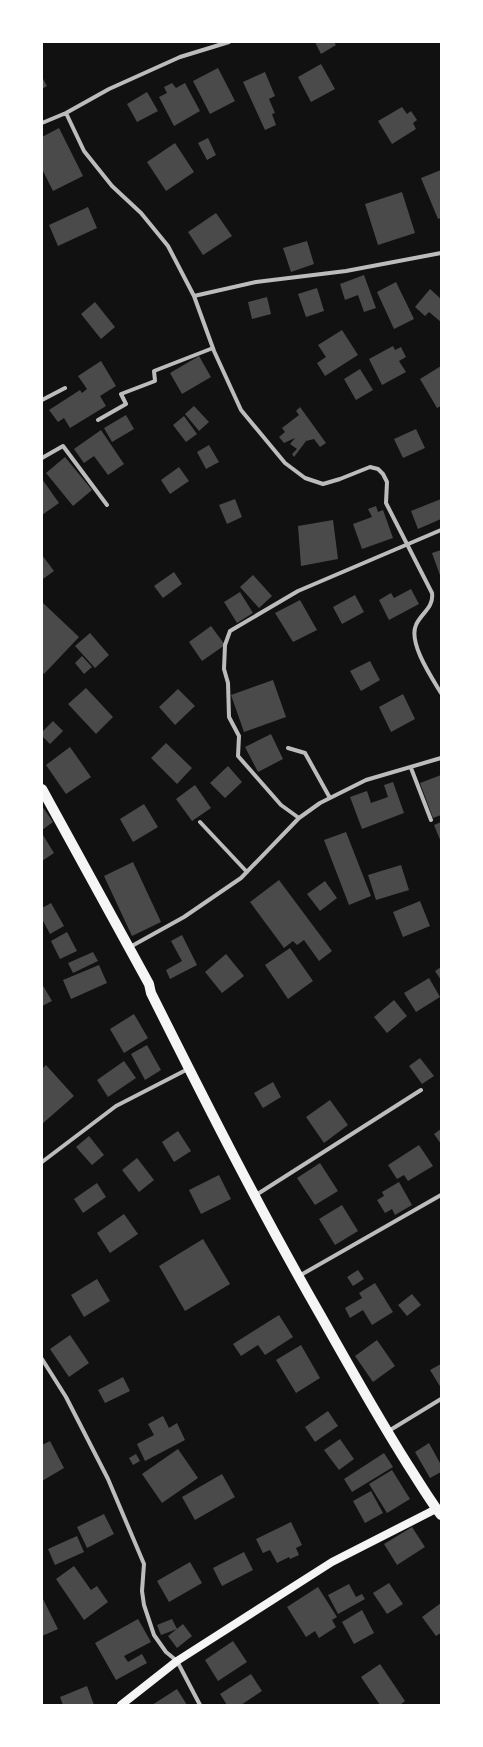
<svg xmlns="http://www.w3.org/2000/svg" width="483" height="1747" font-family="'Varela Round',sans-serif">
  <rect width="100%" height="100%" fill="#111"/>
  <!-- building -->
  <path fill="#4a4a4a" d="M315,42H334L336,45L321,54Z
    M321,64L335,89L311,102L298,77Z
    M218,68L235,101L210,114L193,81Z
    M265,72L275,96L269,99L275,113L272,114L276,125L265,130L243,82Z
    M42,77L47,86L42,89Z
    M172,83L176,88L185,83L200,111L174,126L159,97L167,93L164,87Z
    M147,92L158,111L137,122L127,104Z
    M402,107L407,114L411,111L417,120L413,123L416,129L392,144L378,121Z
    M59,128L83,176L53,191L42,169V137Z
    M208,138L216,155L207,160L198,143Z
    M175,143L194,172L166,191L147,162Z
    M441,170V218L438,219L421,178Z
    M402,192L415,233L378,245L365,204Z
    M88,207L97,228L58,246L49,225Z
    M216,213L232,236L203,255L188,232Z
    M307,241L314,264L291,272L283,248Z
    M364,275L376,308L364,312L358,295L345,300L340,284Z
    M396,282L414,319L394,329L377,292Z
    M317,288L324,311L306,317L298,294Z
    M430,289L441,299V322L429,312L425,316L415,307Z
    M267,297L271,314L252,319L248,302Z
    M95,302L115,327L101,339L81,314Z
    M342,330L358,355L325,376L317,363L326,357L318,345Z
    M393,346L395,350L401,347L406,357L399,361L406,372L382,385L369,359Z
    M199,356L211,377L182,394L170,373Z
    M101,361L116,386L100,396L106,406L70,428L64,418L58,422L49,410L80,390L82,393L87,389L78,376Z
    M441,366V406L437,408L420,379Z
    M360,369L373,390L356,400L344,379Z
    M194,406L209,422L199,431L185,414Z
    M300,407L326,443L320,447L314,439L306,441L294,457L292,454L297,449L290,444L295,438L284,443L279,437L285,432L282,428L299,415L296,411Z
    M126,415L134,429L112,442L104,428Z
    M184,416L197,434L186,442L173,425Z
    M416,429L425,448L403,458L394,439Z
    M101,430L124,464L108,475L94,456L84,463L74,449Z
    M209,445L219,462L206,469L197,452Z
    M65,457L92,490L73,506L46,473Z
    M179,467L189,481L170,494L161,480Z
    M42,479L59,503L42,515Z
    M235,499L242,517L227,524L219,505Z
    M441,499V519L418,529L411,511Z
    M376,506L378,512L383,510L393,538L362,549L353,524L372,517L368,509Z
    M333,520L338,559L301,566L298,526Z
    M441,550V578L432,553Z
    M42,555L54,571L43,579L42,577Z
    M174,572L182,584L163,598L154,586Z
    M253,575L272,596L259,608L240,587Z
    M411,589L419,604L389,620L379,600L391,593L394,598Z
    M240,592L253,613L237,623L224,602Z
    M355,595L364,612L342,624L333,607Z
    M300,600L317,630L293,642L275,613Z
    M42,602L79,637L44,674L42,672Z
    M211,626L225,645L202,661L189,642Z
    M90,633L109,655L95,668L75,646Z
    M82,656L92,667L84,674L75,663Z
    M370,661L380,680L361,691L350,671Z
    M273,680L286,717L244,732L231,695Z
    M86,688L113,717L96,734L68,704Z
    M178,689L195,706L175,725L159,707Z
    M403,694L415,719L391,732L379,707Z
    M53,721L63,731L50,744L42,736V732Z
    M271,734L283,759L258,772L245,747Z
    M166,743L192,768L177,784L151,758Z
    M70,747L91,777L66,794L46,765Z
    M228,766L242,782L225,798L210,783Z
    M441,775V815L433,818L420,783Z
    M393,782L404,813L362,829L350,797L367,791L371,803L388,797L384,785Z
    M195,785L211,808L192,821L176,799Z
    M144,804L158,827L133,842L120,819Z
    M42,806L53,822L42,830Z
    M441,822V842L434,825Z
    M346,832L371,896L349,905L324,840Z
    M43,835L54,853L42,861V836Z
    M133,862L161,922L132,936L104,876Z
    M401,865L409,890L376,900L368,875Z
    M279,880L332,951L319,961L304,940L297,945L293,941L284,948L250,902Z
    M325,881L337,898L320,911L307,894Z
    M420,901L430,926L403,937L393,912Z
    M51,903L64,926L50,934L42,919V908Z
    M67,932L77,951L60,959L51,941Z
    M182,935L197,965L170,979L166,970L182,961L171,941Z
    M290,948L313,981L288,999L265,965Z
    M93,952L98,961L73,973L68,963Z
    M226,954L244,976L222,993L205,972Z
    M99,965L107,983L71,999L63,980Z
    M441,967V980L435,971Z
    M429,978L440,997L416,1012L404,993Z
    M42,984L52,1001L42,1006Z
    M394,1000L407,1016L387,1033L374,1017Z
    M134,1014L148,1038L124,1053L110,1029Z
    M147,1045L161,1070L145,1080L131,1054Z
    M420,1058L434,1076L422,1084L409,1066Z
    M124,1061L136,1078L108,1097L97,1080Z
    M46,1065L74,1096L42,1124V1069Z
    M273,1082L281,1097L263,1108L254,1093Z
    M330,1100L348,1125L324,1143L306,1117Z
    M441,1129V1144L434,1134Z
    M178,1131L191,1151L174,1162L162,1142Z
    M89,1136L104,1155L92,1165L76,1147Z
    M419,1145L433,1166L408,1181L404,1175L397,1179L388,1165Z
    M137,1158L154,1180L139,1192L122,1170Z
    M320,1163L338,1191L315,1205L297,1178Z
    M219,1175L231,1199L201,1214L189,1190Z
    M399,1182L412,1205L395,1215L392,1209L385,1213L377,1200L384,1196L382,1192Z
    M97,1183L106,1197L83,1213L74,1199Z
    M342,1205L358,1231L335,1245L319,1219Z
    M124,1214L138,1234L110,1253L97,1233Z
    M203,1239L230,1284L185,1311L159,1266Z
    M358,1270L364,1279L353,1286L347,1277Z
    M97,1279L110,1301L84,1317L71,1295Z
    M375,1283L393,1312L372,1325L363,1310L350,1318L345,1308L362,1298L359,1293Z
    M412,1294L421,1305L407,1316L398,1305Z
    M279,1315L293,1337L265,1355L258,1345L241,1356L233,1344Z
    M70,1335L89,1363L69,1377L50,1349Z
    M377,1340L395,1366L373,1382L355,1356Z
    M301,1345L320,1378L296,1393L276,1360Z
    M441,1364V1388L430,1370Z
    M123,1377L130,1391L105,1403L98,1390Z
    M328,1411L338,1426L315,1442L305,1427Z
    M163,1416L169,1428L177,1423L185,1440L145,1461L137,1444L154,1435L148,1424Z
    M340,1439L354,1459L339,1470L324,1450Z
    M50,1441L64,1468L42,1481V1445Z
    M429,1443L441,1465V1472L430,1478L415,1452Z
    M178,1449L198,1478L162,1503L142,1474Z
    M384,1453L393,1467L352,1492L344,1479Z
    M136,1454L140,1461L133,1465L129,1458Z
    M392,1470L410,1499L387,1513L369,1484Z
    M222,1474L235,1497L195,1520L182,1497Z
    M371,1491L383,1513L365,1523L353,1501Z
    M104,1514L114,1534L87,1548L77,1527Z
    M291,1522L302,1545L296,1548L299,1555L290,1559L289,1557L277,1563L270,1550L263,1553L256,1539Z
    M412,1527L425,1547L397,1565L384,1544Z
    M77,1536L84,1552L55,1565L48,1549Z
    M244,1552L253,1570L222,1586L213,1568Z
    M190,1562L202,1583L169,1602L157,1581Z
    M74,1566L91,1590L97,1586L108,1602L84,1620L56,1579Z
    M389,1583L403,1604L387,1614L373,1593Z
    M349,1584L356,1597L362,1594L365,1599L338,1614L328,1595Z
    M318,1587L337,1617L332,1620L336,1627L319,1638L315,1631L306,1637L287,1607Z
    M42,1597L58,1629L42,1636Z
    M441,1603V1633L436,1636L422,1617Z
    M362,1610L374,1633L354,1644L342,1622Z
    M138,1619L151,1642L124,1656L128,1662L142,1654L147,1663L116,1680L95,1643Z
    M172,1619L177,1629L161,1635L157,1625Z
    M183,1624L192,1636L177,1648L168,1636Z
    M233,1641L247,1662L218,1681L205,1660Z
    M380,1664L405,1701L400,1705H380L361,1677Z
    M251,1674L262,1691L241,1705H227L220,1694Z
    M87,1686L94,1705H63L60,1697Z
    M177,1689L187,1705H152Z"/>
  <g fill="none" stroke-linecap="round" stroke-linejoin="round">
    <!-- minor -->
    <path stroke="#bcbcbc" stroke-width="4" d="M66,113L84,151L112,186L141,213L168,246L194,296L256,282L346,271L441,253
      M42,123L66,113L109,89L180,57L229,42
      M194,296L214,351L241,410L285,463L305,478L323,484L340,479L370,467L378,469L383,474L387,482L386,503L432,593C434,608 421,613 416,625C408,643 432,678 441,693
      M42,400L65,388
      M98,420L126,404L121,394L155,381L154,371L213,348
      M42,458L63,446L107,505
      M288,748L305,753L330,798
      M411,768L431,820
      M299,818L281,805L238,756L239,736L229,717L228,683L224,669L225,645L230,631L298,591L441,530
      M200,822L247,872
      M130,947L184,917L241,878L299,818L320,803L366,780L441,758
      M42,1162L116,1106L188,1069
      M256,1195L421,1090
      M299,1276L441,1195
      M42,1359L66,1397L108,1479L144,1564L142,1591L144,1605L154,1635L166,1652L177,1661L200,1705
      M387,1432L441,1399"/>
    <!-- secondary -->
    <path stroke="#f5f5f5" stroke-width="8" d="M121,1705L177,1661L332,1562L436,1509"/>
    <!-- primary -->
    <path stroke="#f5f5f5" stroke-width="10" d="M42,789L149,984L151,993C206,1103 260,1210 321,1316C349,1366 377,1416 408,1465C419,1482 429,1499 441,1515"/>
  </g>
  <!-- border -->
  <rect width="483" height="1747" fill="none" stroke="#ffffff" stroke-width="86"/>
</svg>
